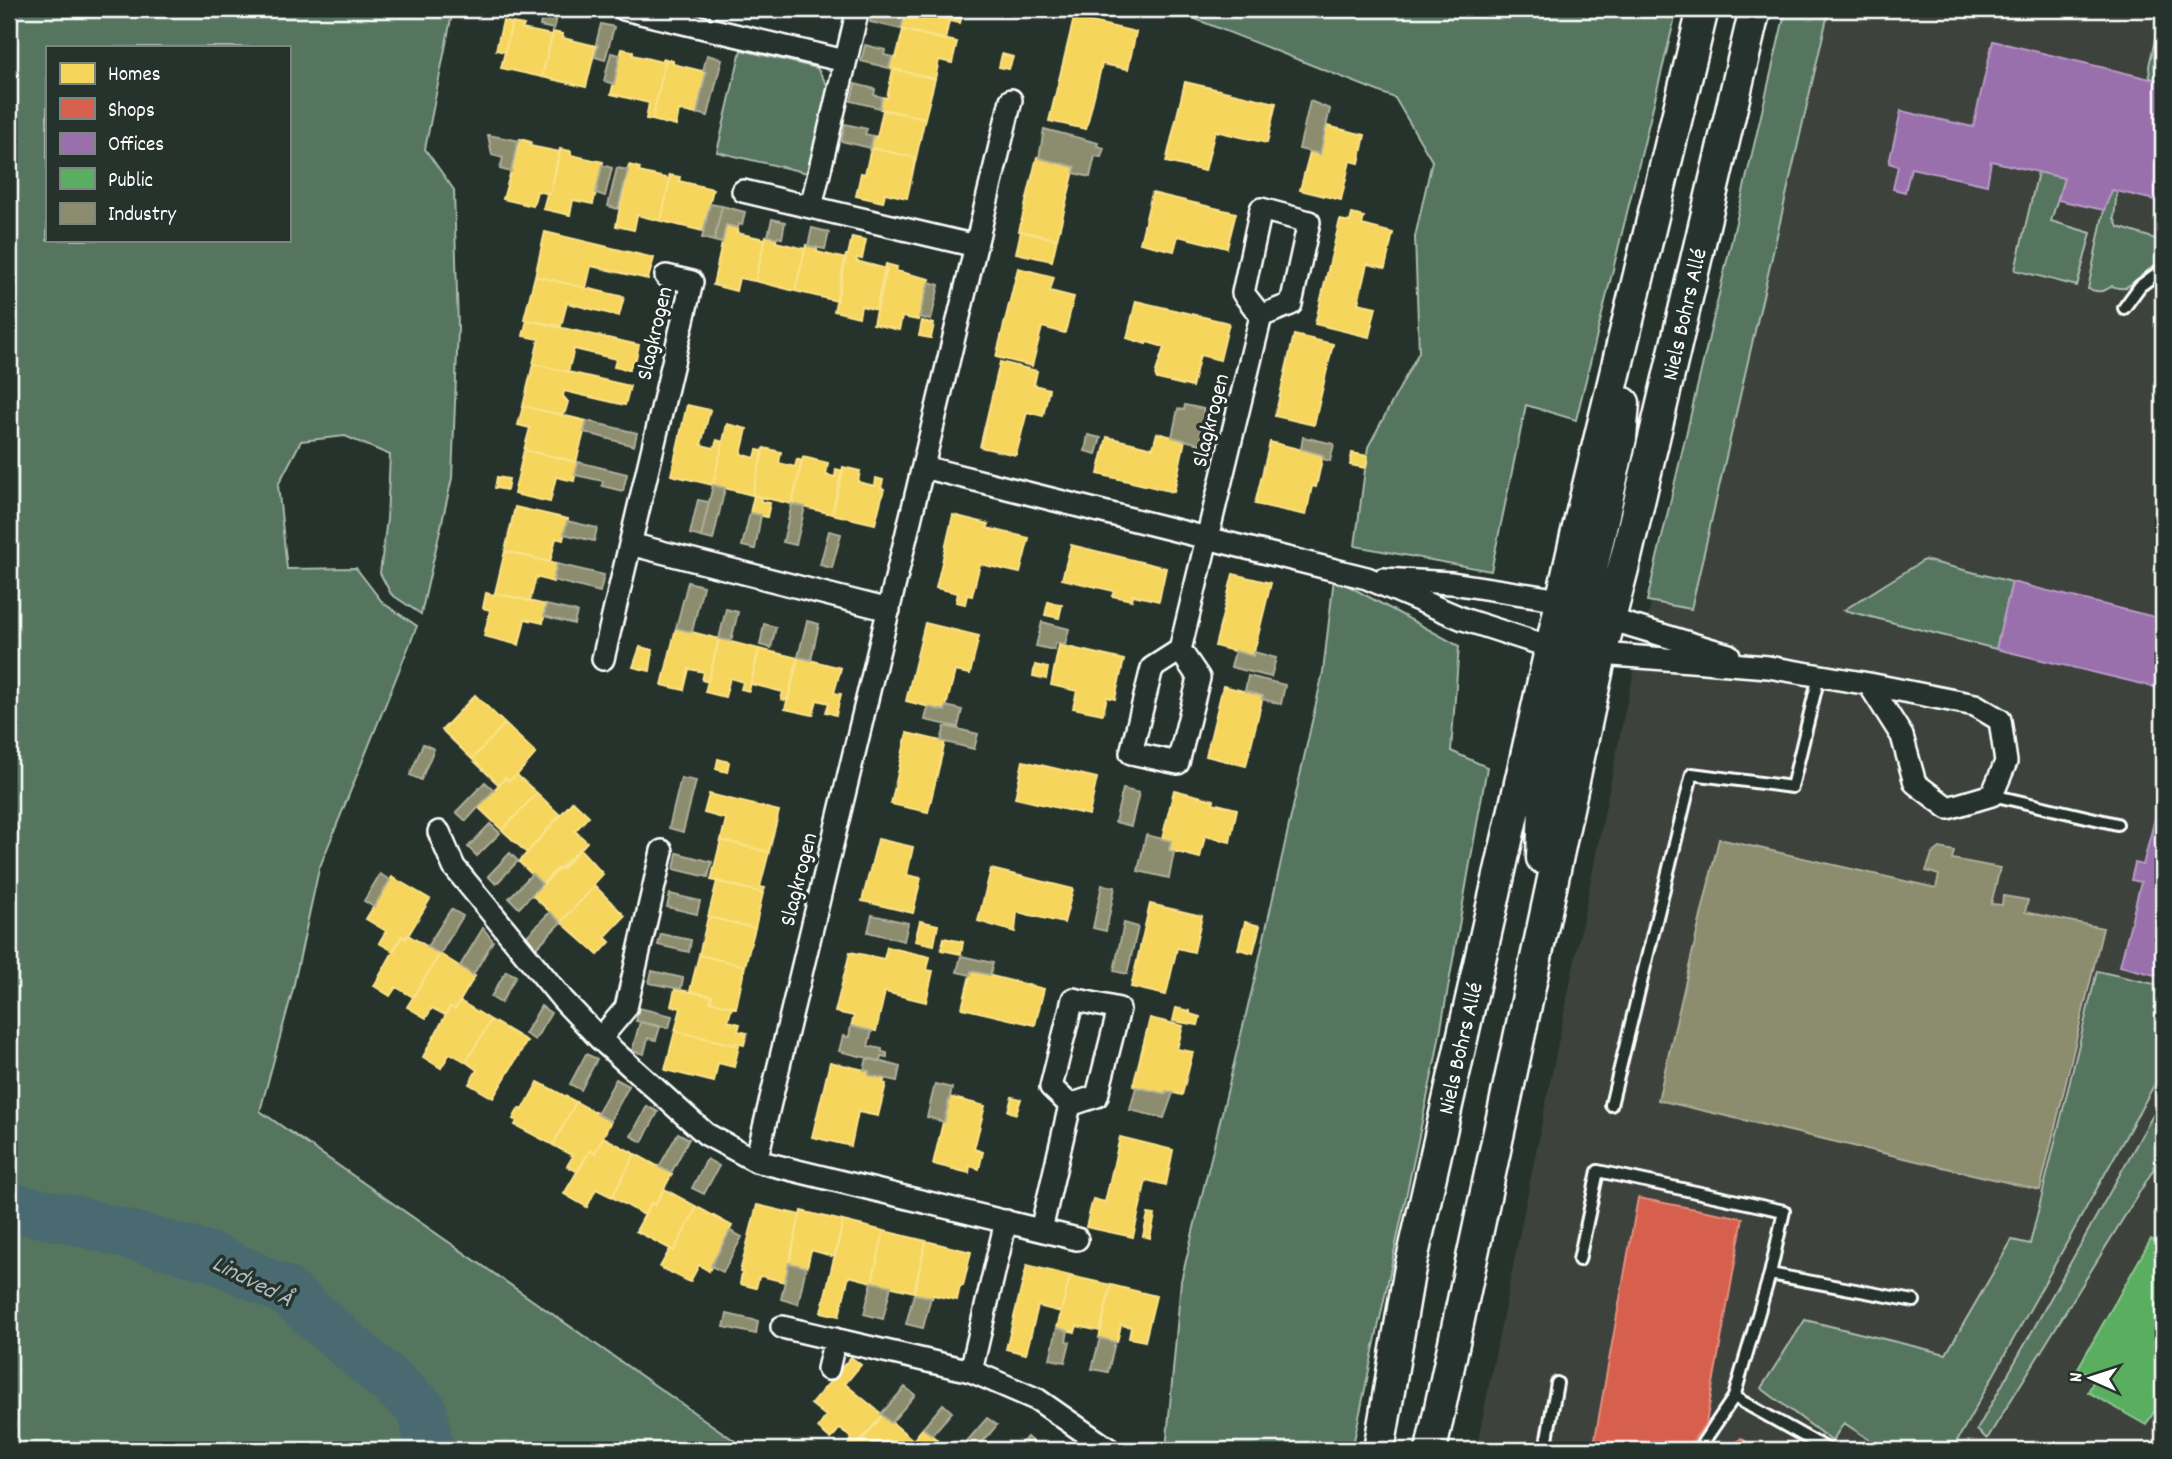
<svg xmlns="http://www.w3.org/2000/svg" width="2172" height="1459" font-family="Dekko,sans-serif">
  <rect width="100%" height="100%" fill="#26332d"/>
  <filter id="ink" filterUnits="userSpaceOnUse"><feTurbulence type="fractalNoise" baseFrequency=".0143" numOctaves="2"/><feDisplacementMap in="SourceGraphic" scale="14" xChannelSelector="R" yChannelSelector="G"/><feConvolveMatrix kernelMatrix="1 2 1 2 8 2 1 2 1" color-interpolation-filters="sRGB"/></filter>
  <g filter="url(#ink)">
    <!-- built -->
    <path fill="#3d423c" d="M1796,9H2163V1450H1476L1626,706Z"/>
    <!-- green -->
    <path fill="#54745e" stroke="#aabaae" stroke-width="2" fill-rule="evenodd" d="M9,9H453L425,149L454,190L458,328L452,478L421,614L391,594L380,573L387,519L390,455L345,436L301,441L278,485L287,569L356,568L383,603L417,626L319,869L292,993L260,1111L748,1450H9ZM47,47H289V240H47Z
      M1170,9H1677L1576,420L1526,405L1491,571L1355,546L1368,447L1419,352L1415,237L1432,161L1395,98Z
      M1786,9H1829L1691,609L1647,601Z
      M2162,9H2163V82L2150,78L2149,66Z
      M741,50L817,68L829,88L808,173L717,152Z
      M2038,172L2064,178L2051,221L2091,233L2077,286L2015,270Z
      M2112,190L2117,191L2114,218L2118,227L2162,241L2163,258C2155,264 2130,287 2124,288C2119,289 2117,288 2112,286C2103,293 2098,292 2088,289L2104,210Z
      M1924,560L2012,582L1996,649L1844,610Z
      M1334,578L1459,646L1451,751L1487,767L1436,1056L1352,1450H1166L1181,1281L1258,965L1323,672Z
      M2097,971L2163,986V1069L1952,1450H1885L1844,1423L1832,1441L1761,1388L1805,1320L1946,1354L2012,1240L2030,1244Z
      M2163,1097V1154L1987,1439L1977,1430Z"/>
    <!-- homes -->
    <path fill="#f6d55c" stroke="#f9e28d" stroke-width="2" d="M908,9H964L960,23L949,21L945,40L901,29Z
      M1074,18L1136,32L1128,69L1102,64L1086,129L1049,121Z
      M503,21L512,23L505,52L496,50Z
      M512,23L524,25L522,29L552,35L542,77L501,68Z
      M903,30L957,42L952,63L939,60L935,79L889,68L892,57L896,58Z
      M553,32L563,34V38L596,46L586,87L542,77Z
      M622,49L633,51V55L662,62L663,58L666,59L652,120L646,119L649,103L611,94Z
      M1002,54L1013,57L1009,69L999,67Z
      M666,59L673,61V64L706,72L696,114L679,110L676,126L652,120Z
      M893,69L935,79L925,118L880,109L882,97L887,98Z
      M1185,82L1276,103L1267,143L1215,131L1205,171L1166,162Z
      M883,110L925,118L916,158L871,148L873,136L877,137Z
      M1327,126L1365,135L1359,163L1350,161L1341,200L1300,190L1310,152L1320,154Z
      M520,139L531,142L530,146L560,152L550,194L537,191L533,206L503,199Z
      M871,148L916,158L907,198L885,193L883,202L856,196L861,173L865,174Z
      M560,149L571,151V155L603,162L593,204L573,200L570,215L543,209L547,194H550Z
      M1037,157L1075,167L1057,239L1019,231Z
      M629,165L640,168L639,172L670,179L661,221L637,215L634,230L616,226Z
      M669,175L680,177L679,181L713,189L703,231L661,221L670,179Z
      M1152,193L1236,213L1227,248L1178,236L1174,251L1140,243Z
      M1352,214L1364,217L1362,225L1393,233L1385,268L1367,264L1358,303L1376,307L1369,337L1315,324L1340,220L1350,222Z
      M726,225L738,228L737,233L765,239L755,281L739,278L736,291L713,285Z
      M1021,231L1057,239L1052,261L1016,253Z
      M545,232L654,258L648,279L591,266L586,288L535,276Z
      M766,236L776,238V242L805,249L795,291L755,281Z
      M852,237L866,240L862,259L857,258L856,261L887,269L877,310L861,306L859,317L834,311L846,255H848Z
      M806,245L817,248V252L846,259L837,301L795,291Z
      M886,264L897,267L896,271L930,279L918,320L902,317L899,330L873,324Z
      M1018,268L1054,277L1050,291L1074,297L1065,333L1042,327L1032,366L996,357Z
      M535,276L624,297L619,316L567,303L561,326L527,320L524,319Z
      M1136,301L1229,323L1220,360L1200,355L1192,387L1157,379L1155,375L1164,347L1147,342L1146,344L1127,338Z
      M527,320L639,345L635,363H632L629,370L614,367L616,359L574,349L568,372L533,364L539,339L523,336Z
      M922,321L934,324L931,338L919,336Z
      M1294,335L1333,344L1314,425L1275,416Z
      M1000,362L1037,371L1034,385L1049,389L1043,416L1027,412L1016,455L980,447Z
      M533,364L630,386L625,405L564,391L563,396L568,402L565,412L561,415L523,406Z
      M687,405L710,410L701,445L714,448L717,440L723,442L713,485L671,475Z
      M523,406L587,421L576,462L524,450L530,428L518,425Z
      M727,424L747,429L741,454L755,458L757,450L763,451L752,495L713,485Z
      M1157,433L1185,440L1174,492L1098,474L1107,437L1153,448Z
      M1270,442L1323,455L1316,487L1312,486L1306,515L1255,504Z
      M764,448L781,452L779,463L795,467L797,459L802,461L792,504L752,495Z
      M524,450L578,462L574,481L556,477L550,502L514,494Z
      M1352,453L1368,456L1366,468L1350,465Z
      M803,457L828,463L826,475L835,477L836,469L843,471L832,514L792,504Z
      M843,467L860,471L858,482L875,486L876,478L883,480L881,488L884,489L875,524L832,514Z
      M497,477L509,479L507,490L495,488Z
      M754,495L761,497L760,501L770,503L767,517L750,513Z
      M515,507L568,519L563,540L556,538L550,562L505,551Z
      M953,515L989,524L987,528L1029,538L1020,573L980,564L972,596L967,595L965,604L956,602L958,593L936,588Z
      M1071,545L1166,568L1159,601L1133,595L1132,600L1112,596L1114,591L1062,579Z
      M505,551L557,564L553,582L536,577L530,601L495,593Z
      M1233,574L1271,583L1253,656L1215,646Z
      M486,593L494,595L495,593L546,605L543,623L525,619L519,645L484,636L490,610L483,608Z
      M1048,602L1062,605L1059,618L1045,615Z
      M925,623L979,636L970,674L955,671L945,711L906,701Z
      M676,628L719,639L708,682L702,680L704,672L689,669L684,690L662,685Z
      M719,639L759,649L749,691L741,689L743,682L730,678L725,697L705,692Z
      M1059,645L1124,660L1115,699L1107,697L1103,714L1073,708L1077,691L1051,685Z
      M640,647L653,650L650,671L633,667Z
      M759,649L798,658L788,701L781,699L783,692L751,684Z
      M798,657L841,668L834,693L841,694L836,715L826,712L829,703L817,700L813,715L785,709Z
      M1035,665L1048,668L1046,679L1033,676Z
      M1223,686L1263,696L1246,766L1206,756Z
      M475,695L505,724L472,759L442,730Z
      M505,724L536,753L517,775L508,781L505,778L499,785L472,759Z
      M907,733L945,742L928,812L891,804Z
      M718,759L729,762L727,772L716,769Z
      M1023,761L1097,778L1089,815L1015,798Z
      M517,775L537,793L502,830L478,807L505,778L508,781Z
      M1174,790L1214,800L1213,803L1237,809L1230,842L1205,836L1200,858L1169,850L1171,841L1162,839Z
      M537,793L560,815L527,853L502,830Z
      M709,794L779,811L769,852L721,840L726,819L704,813Z
      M573,801L589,816L575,831L587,842L562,869L559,867L542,884L519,862Z
      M878,839L913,847L907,875L921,878L913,913L862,901Z
      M721,840L769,852L760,887L765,888L763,893L711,880Z
      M580,849L603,874L593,885L595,886L561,922L532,895Z
      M991,869L1073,889L1064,923L1017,912L1015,932L978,921Z
      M392,877L430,899L406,939L402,936L393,951L379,943L386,931L366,919Z
      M717,881L763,893L755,928L708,917Z
      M595,886L625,916L605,937L610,942L598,955L561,922Z
      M1150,904L1202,916L1194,952L1177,948L1166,995L1131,987Z
      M708,917L755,928L745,966L699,955Z
      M920,921L938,925L934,945L915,941Z
      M1245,922L1260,926L1253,953L1238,949Z
      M408,935L440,954L413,997L396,987L390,996L374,986L402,936L406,939Z
      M944,938L963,942L961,954L941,950Z
      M887,947L930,957L927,970L933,971L926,1002L885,992L876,1031L851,1026L854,1016L835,1012L850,952L884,959Z
      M440,954L475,976L455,1009L450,1007L445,1015L432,1008L426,1018L407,1007Z
      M699,955L745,966L736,1008L710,1001L712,996L690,991Z
      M971,971L1044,989L1035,1025L962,1008Z
      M675,989L712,996L710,1001L732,1007L728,1021L740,1024L738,1031L747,1033L744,1045L736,1043L735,1045L675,1031L681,1008L671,1006Z
      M460,1001L491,1020L466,1062L450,1053L441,1068L423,1057L450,1007L455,1009Z
      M1176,1008L1190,1011V1014L1200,1017L1198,1025L1173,1021Z
      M1150,1018L1183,1026L1177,1049L1193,1052L1182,1095L1166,1091V1094L1133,1086Z
      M491,1020L527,1041L493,1098L469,1084L477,1070L466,1062Z
      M675,1031L739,1046L734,1067L718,1063L714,1082L665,1070Z
      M830,1062L869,1071V1075L885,1078L883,1083L886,1084L878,1116L858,1112L851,1146L812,1137Z
      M538,1082L576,1102L553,1145L515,1125L517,1121L513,1119L519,1108L523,1110Z
      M949,1097L985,1106L974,1149L983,1152L979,1169L970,1166L969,1173L933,1164Z
      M1012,1097L1021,1099L1016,1114L1008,1111Z
      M576,1102L611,1121L595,1153L590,1150L578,1172L567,1166L573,1156L553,1145Z
      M603,1137L635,1154L612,1197L596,1189L587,1207L564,1194L590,1150L595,1153Z
      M1120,1137L1173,1150L1166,1185L1146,1180L1133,1237L1086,1227L1093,1199L1105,1202Z
      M635,1154L672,1174L655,1205L651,1203L644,1215L612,1197Z
      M664,1189L697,1207L674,1251L636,1231L651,1203L655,1205Z
      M757,1205L800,1215L785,1282L761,1276L759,1277L756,1288L740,1284L742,1273L740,1272Z
      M697,1207L732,1226L709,1271L699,1265L690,1282L660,1267L670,1249L674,1251Z
      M801,1211L843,1221L835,1257L811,1250L807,1267L789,1263Z
      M1148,1214L1155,1215L1150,1238L1143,1236Z
      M843,1221L884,1231L872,1282L849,1276L839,1316L821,1312Z
      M884,1231L926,1241L914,1292L872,1282Z
      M926,1241L971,1252L963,1286H960L957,1300L933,1295L932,1298L914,1294Z
      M1027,1265L1070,1276L1061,1312L1038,1306L1026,1354L1006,1349Z
      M1070,1276L1111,1285L1100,1331L1077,1326L1075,1332L1057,1328Z
      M1111,1285L1156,1296L1145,1341L1129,1338L1131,1327L1121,1325L1117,1342L1099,1338Z
      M851,1357L861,1365L845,1384L883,1415L853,1449L848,1445L852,1439L840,1428L831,1439L818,1428L826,1416L811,1404Z
      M883,1415L913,1440L905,1450H866L859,1444Z
      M923,1428L937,1440L929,1450H905Z"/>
    <!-- shops -->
    <path fill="#d6604d" stroke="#e29082" stroke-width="2" d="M1638,1198L1743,1218L1706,1423L1686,1450H1593Z
      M1741,1438L1756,1449L1731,1450Z"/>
    <!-- offices -->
    <path fill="#9970ab" stroke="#b89bc4" stroke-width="2" d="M1993,41L2163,82V202L2112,190L2104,210L2058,200L2064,178L1991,161L1987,185L1911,168L1905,192L1893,189L1898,166L1889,163L1901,111L1973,127Z
      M2012,582L2163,619V689L1996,649Z
      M2163,787V961L2159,976L2120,966L2141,882L2131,880L2135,863L2143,865Z"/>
    <!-- public -->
    <path fill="#5aae61" stroke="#8cc690" stroke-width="2" d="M2151,1239L2163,1246V1417L2154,1412L2146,1425L2088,1392L2095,1378L2078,1368Z"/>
    <!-- industry -->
    <path fill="#8c8c6e" stroke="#aeae9a" stroke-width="2" d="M544,9L558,13L554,29L540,26Z
      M873,9H896L894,15L904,17L901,29L870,22Z
      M601,24L614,27L605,60L595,57L598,45L596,44Z
      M865,45L885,50L884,55L892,57L889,68L861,61Z
      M611,53L620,55L614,84L604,81Z
      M707,55L722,59L708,116L697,113L706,72L703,71Z
      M855,84L875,89L874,95L882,97L880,108L851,101Z
      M1310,101L1330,109L1320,154L1299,149Z
      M845,124L867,129L865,134L873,136L871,148L841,141Z
      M1044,129L1098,143L1097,146L1104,148L1101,157L1095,156L1090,177L1074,173L1075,167L1039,158Z
      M488,135L520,141L517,144L511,172L500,169L503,158L492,155Z
      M602,165L612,168L605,196L596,193Z
      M617,168L628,170L618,209L608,206Z
      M710,204L722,206L714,241L702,238Z
      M722,206L745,212L742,225L739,224L738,228L726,225L722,243L714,241Z
      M772,219L785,222L782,238L768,236Z
      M812,228L829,232L825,249L808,246Z
      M929,282L939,285L931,320L919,317Z
      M1185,405L1204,409L1203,414L1207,415L1200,444L1172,437L1178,409L1184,410Z
      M587,421L637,433L634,446L584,432Z
      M1088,435L1101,438L1096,454L1085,451Z
      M1303,437L1334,444L1330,461L1323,459V455L1301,449Z
      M578,462L627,474L623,491L602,486L603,481L575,475Z
      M713,485L725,488L713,540L701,537Z
      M698,500L709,502L701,537L690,534Z
      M792,504L805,507L796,545L783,542Z
      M750,513L761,515L755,549L742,546Z
      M567,521L597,528L594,541L564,534Z
      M829,531L841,534L832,568L820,565Z
      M557,564L604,575L600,592L553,580Z
      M688,582L703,586L692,632L676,628Z
      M546,605L577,612L574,624L544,616Z
      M726,609L738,612L731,641L719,639Z
      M807,621L819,624L811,660L798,657Z
      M1042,622L1069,629L1065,645L1056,643L1054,650L1036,646Z
      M764,624L776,627L771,648L760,645Z
      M1235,651L1253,656L1254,652L1276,658L1271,677L1231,667Z
      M1248,676L1285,685L1281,704L1262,699L1263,696L1245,691Z
      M946,706L962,710L958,727L925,720L928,707L945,711Z
      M945,726L978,734L974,749L941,741Z
      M423,744L434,749L421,780L410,775Z
      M681,778L696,781L683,832L669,828Z
      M485,782L494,790L466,821L456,812Z
      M1123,789L1139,793L1131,826L1115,822Z
      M490,824L500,833L477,856L468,847Z
      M1146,835L1171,841L1169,850L1174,852L1169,878L1138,871Z
      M1719,839L1936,888L1939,875L1926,871L1932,854L1940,848L1954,851L1952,859L2000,868L1991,904L2002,905L2003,896L2028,900L2025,912L2103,928L2040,1190L1658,1100Z
      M510,853L518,861L496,884L488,876Z
      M677,853L712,862L708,877L674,869Z
      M380,874L390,880L374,907L364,901Z
      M532,874L542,884L519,908L509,898Z
      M1102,885L1115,887L1106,931L1093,928Z
      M670,894L700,901L697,914L667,907Z
      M451,909L463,916L440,954L427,947Z
      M550,912L561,922L535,949L524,939Z
      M872,915L908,923L904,941L868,932Z
      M1124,923L1138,927L1127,974L1114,971Z
      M483,928L493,941L473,975L460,966Z
      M661,934L691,940L689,952L658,945Z
      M961,956L993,963L990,975L971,971V975L957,972Z
      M506,971L516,976L501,1003L491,997Z
      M652,971L683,978L681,989L649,983Z
      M541,1006L551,1013L535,1040L525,1034Z
      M639,1008L672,1016L669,1028L636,1021Z
      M640,1022L660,1027L656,1040L648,1038L644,1054L632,1051Z
      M851,1026L872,1031L868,1046L882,1049V1052L887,1053V1057L881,1056L880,1061L839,1051L843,1036L849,1037Z
      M586,1054L597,1059L581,1090L570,1084Z
      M867,1058L900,1067L897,1081L869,1075V1071L864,1070Z
      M616,1079L629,1086L610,1121L597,1114Z
      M935,1084L952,1088L944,1122L927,1117Z
      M1136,1087L1166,1094V1091L1173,1093L1164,1118L1130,1110Z
      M647,1106L658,1112L642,1142L631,1136Z
      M678,1133L689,1139L671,1173L659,1167Z
      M707,1159L719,1166L704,1194L692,1188Z
      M730,1231L742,1237L723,1272L711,1266Z
      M789,1263L806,1267L798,1304L781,1299Z
      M872,1282L891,1286L883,1319L864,1314Z
      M914,1294L931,1297L923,1328L906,1324Z
      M727,1314L758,1321L756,1334L724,1327Z
      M1057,1328L1068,1331L1066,1341L1070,1342L1065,1362L1050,1359Z
      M1100,1338L1115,1342L1108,1372L1092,1369Z
      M905,1387L915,1395L891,1423L881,1414Z
      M943,1404L952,1412L932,1435L923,1428Z
      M987,1418L997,1425L977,1449L967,1441Z
      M1027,1437L1041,1449L1040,1450H1016Z"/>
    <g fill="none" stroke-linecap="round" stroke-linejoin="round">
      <!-- river -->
      <path stroke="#496a70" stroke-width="49" d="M9,1207L70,1219L214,1258L286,1291L422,1409L430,1450"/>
      <defs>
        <path id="lane" d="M2124,308L2140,286L2163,269
          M1992,795L2117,824
          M1611,1105L1692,774L1792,787L1819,676
          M1579,1260L1598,1171L1784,1211L1770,1274L1734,1397L1829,1450
          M1770,1274L1914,1301
          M1545,1450L1557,1383
          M1698,1450L1734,1397"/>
        <path id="street" d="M624,9L845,61
          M743,191L976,246
          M811,207L858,9
          M923,467L1367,578L1463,619L1550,647L1601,654L1768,667L1869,684L1975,705L2000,720L2006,762L1992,795L1948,808L1915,783L1902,736L1869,684
          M630,544L889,610
          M1383,579L1452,583L1561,600L1609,619L1729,655
          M1180,650L1199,678L1178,763L1131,753L1152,668L1180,650L1261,316L1291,304L1309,222L1261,209L1243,293L1261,316
          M603,659L692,282L666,276
          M439,832L454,867L563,1000L600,1039L706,1134L756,1161L1077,1239
          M600,1039L626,1008L662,851
          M756,1161L1011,100
          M1041,1230L1070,1105L1097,1096L1119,1009L1073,999L1051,1087L1070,1105
          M782,1327L971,1371L1038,1400L1110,1450
          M828,1369L835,1339
          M971,1371L1006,1221"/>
        <path id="secondary" d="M1601,654L1583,609L1621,438L1624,403
          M1542,858L1544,806L1580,651L1575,636
          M1379,1450L1409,1273L1575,540L1703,9
          M1431,1450L1601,654L1627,553L1755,9"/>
      </defs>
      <!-- lane casing -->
      <use href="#lane" stroke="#fff" stroke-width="16"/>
      <!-- street casing -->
      <use href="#street" stroke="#fff" stroke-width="26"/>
      <!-- secondary casing -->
      <use href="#secondary" stroke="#fff" stroke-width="35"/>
      <!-- lane -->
      <use href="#lane" stroke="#26332d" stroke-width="10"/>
      <!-- street -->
      <use href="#street" stroke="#26332d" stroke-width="21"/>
      <!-- secondary -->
      <use href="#secondary" stroke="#26332d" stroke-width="30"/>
    </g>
  </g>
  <g text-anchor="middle" stroke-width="7" stroke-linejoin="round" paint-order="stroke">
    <!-- street labels -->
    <g font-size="23" fill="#fff" stroke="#26332d">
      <text transform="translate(1683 314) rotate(-77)" y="8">Niels Bohrs Allé</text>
      <text transform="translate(653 333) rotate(-77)" y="8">Slagkrogen</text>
      <text transform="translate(1209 420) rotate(-76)" y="8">Slagkrogen</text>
      <text transform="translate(797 879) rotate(-76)" y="8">Slagkrogen</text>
      <text transform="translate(1459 1048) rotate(-77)" y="8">Niels Bohrs Allé</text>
    </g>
    <!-- water labels -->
    <g font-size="24" font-style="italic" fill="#adbcbf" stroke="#26332d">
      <text transform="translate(253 1280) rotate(27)" y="8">Lindved Å</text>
    </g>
  </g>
  <!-- margin -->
  <rect width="2172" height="1459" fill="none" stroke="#26332d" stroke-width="35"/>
  <rect x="18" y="18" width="2137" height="1424" fill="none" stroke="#fff" stroke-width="2.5" filter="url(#ink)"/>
  <!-- legend -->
  <rect x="46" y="46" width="245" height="196" fill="#26332d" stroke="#7d8581" stroke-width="2"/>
  <rect x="60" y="63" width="35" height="21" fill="#f6d55c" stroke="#7d8581" stroke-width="2"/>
  <text x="108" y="80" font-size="21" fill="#ffffff">Homes</text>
  <rect x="60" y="98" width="35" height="21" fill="#d6604d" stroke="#7d8581" stroke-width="2"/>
  <text x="108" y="116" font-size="21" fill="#ffffff">Shops</text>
  <rect x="60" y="133" width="35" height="21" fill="#9970ab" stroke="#7d8581" stroke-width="2"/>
  <text x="108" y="150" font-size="21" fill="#ffffff">Offices</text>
  <rect x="60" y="168" width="35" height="21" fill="#5aae61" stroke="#7d8581" stroke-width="2"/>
  <text x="108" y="186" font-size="21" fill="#ffffff">Public</text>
  <rect x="60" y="203" width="35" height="21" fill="#8c8c6e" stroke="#7d8581" stroke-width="2"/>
  <text x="108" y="220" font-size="21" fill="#ffffff">Industry</text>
  <!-- north arrow -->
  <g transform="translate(2091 1378) rotate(273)" stroke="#26332d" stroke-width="5" paint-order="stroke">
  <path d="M0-5L12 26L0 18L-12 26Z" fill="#ffffff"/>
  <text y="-10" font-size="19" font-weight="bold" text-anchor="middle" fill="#ffffff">N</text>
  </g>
</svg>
